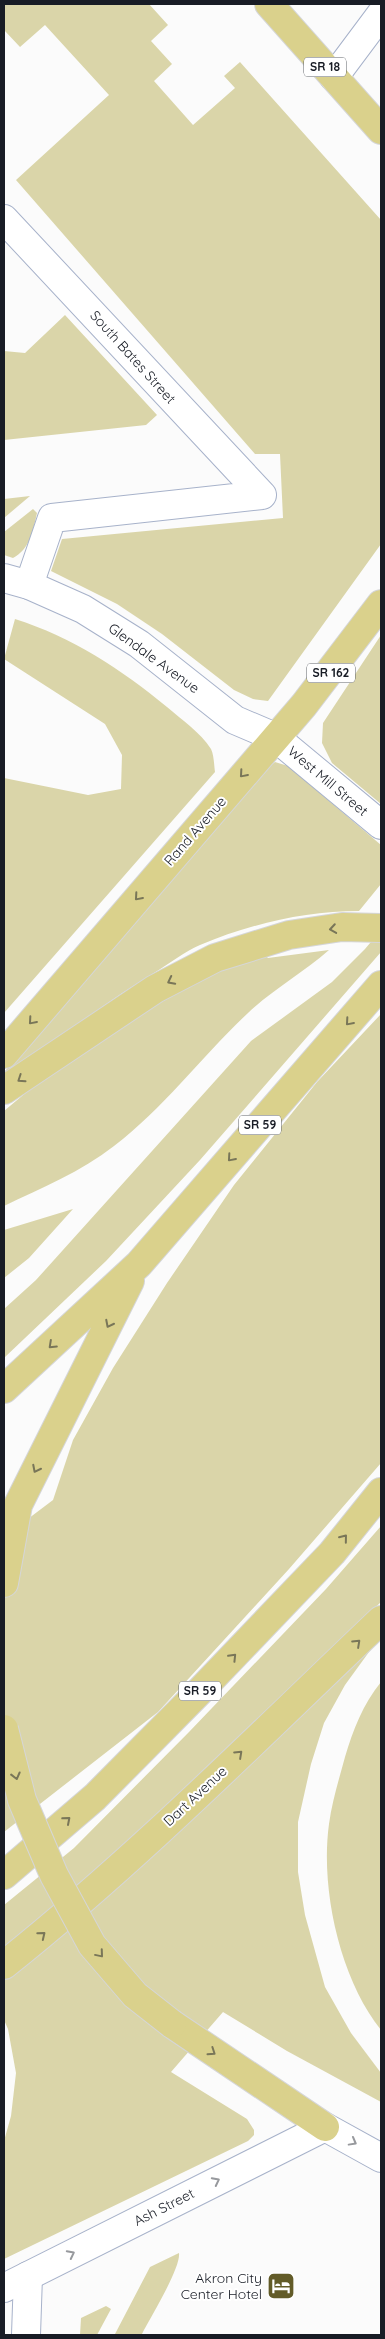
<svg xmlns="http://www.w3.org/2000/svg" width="385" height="2339" font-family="Quicksand,sans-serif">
  <rect width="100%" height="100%" fill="#fbfbfb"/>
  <!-- green -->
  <path fill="#dad5a9" d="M4,4H149L168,25L151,41L172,64L154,81L193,125L235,88L224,76L240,62L381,220V544L268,701L253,699L234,690L162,634L117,604L51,571L62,539L283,518L280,454H255L16,180L109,95L45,25L20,47L4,30Z
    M65,315L157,415L146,425L4,440V351L25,353Z
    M30,496L4,518V499Z
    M33,509L37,513C33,531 30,549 13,558L4,555V532Z
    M15,619C72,637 121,669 167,707C182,720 200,732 211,749C214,755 214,765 215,772L4,1013V778L88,795L121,789L122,755L105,724L4,659Z
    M381,635V804L332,763L322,743L323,723Z
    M275,762L288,766L381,845V884L359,911C305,911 250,924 200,945C184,952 169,964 154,973C103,1004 56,1040 9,1077L5,1071L266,769Z
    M381,930V952L200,1160L106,1261L4,1358V1309L36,1280L251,1041L332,982L365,949Z
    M329,950C303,973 272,990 248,1013C202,1056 164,1108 114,1146C81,1172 41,1188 4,1206V1111L47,1075L188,982L263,954L268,958Z
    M381,1014V1463L289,1569L158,1712L4,1832V1537L53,1500L73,1440L113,1368L167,1283L234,1185L317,1082Z
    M73,1209L29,1258L4,1278V1230Z
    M381,1526V1602C256,1717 139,1844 4,1948V1905L74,1848L189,1732L326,1589Z
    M377,1641L345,1685L324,1723L311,1764L298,1822V1872L305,1915L325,1987L351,2033L381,2073V2102L287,2051L223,2012L171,2072L247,2119L254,2130V2135L248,2141L4,2259V2141L11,2116L16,2073L8,2029L4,2020V1979L147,1858Z
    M381,1682V2030C340,1979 320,1889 329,1824C332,1802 339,1779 345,1757C353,1730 363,1704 381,1682Z
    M179,2253C181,2268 150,2318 142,2334H115L150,2267Z
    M106,2306L111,2309L97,2335H80L81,2318Z"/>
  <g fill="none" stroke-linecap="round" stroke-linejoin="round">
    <defs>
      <path id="minor" d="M334,77L381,14
        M4,219L262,495
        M29,585L52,518L262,495
        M26,2335L28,2276"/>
      <path id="tertiary" d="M4,578L29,585L83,609L139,644L235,720L275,737L381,825
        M4,2288L325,2127L381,2158"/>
      <path id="primary" d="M269,4L381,130
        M4,1054L304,705L381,604
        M4,1090L155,989L215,958L289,935L342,927L381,928
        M4,1389L139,1264L381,985
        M4,1583L18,1505L130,1281
        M4,1875L95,1797L199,1692L332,1553L381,1492
        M4,1965C137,1859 258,1737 381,1620
        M172,2024L325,2127"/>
    </defs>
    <!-- minor casing -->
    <use href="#minor" stroke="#a7b2ca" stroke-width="30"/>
    <!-- tertiary casing -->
    <use href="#tertiary" stroke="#a7b2ca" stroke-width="30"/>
    <!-- primary casing -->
    <use href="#primary" stroke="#d5d6d8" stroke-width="30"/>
    <!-- minor -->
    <use href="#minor" stroke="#fff" stroke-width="28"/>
    <!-- tertiary -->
    <use href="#tertiary" stroke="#fff" stroke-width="28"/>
    <!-- primary -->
    <use href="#primary" stroke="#dad18c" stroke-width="28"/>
    <defs>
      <path id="primary-bridge" d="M4,1729L22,1800L54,1875L92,1945L135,1995L172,2024"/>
    </defs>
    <!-- primary-bridge casing -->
    <use href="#primary-bridge" stroke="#d5d6d8" stroke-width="30" stroke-linecap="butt"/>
    <!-- primary-bridge -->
    <use href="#primary-bridge" stroke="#dad18c" stroke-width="28"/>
  </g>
  <!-- one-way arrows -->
  <defs><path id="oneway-chevron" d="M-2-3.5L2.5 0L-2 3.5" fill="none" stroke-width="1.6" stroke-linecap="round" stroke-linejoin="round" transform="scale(1.25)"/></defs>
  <g stroke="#797658">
    <use href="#oneway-chevron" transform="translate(243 774) rotate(131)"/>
    <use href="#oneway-chevron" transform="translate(138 897) rotate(131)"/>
    <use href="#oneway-chevron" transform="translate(333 929) rotate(171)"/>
    <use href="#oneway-chevron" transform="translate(171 981) rotate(153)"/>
    <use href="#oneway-chevron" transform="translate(32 1021) rotate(131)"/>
    <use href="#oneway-chevron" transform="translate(349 1022) rotate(131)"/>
    <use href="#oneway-chevron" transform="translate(21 1079) rotate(146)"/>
    <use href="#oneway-chevron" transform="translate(231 1158) rotate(131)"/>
    <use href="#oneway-chevron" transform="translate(109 1324) rotate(117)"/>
    <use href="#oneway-chevron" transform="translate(52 1345) rotate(137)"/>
    <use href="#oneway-chevron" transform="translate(36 1469) rotate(117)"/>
    <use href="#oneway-chevron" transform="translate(344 1538) rotate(-51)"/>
    <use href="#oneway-chevron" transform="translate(357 1643) rotate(-43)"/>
    <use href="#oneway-chevron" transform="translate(233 1657) rotate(-46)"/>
    <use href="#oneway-chevron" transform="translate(239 1754) rotate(-43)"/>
    <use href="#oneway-chevron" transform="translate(16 1776) rotate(76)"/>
    <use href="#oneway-chevron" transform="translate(67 1820) rotate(-41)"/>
    <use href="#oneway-chevron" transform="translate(42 1935) rotate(-39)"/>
    <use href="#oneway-chevron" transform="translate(100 1954) rotate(50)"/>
    <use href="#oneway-chevron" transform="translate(212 2052) rotate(34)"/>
  </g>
  <g stroke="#97999d">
    <use href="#oneway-chevron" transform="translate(353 2142) rotate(29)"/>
    <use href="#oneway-chevron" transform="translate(216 2181) rotate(-27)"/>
    <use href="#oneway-chevron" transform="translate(71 2254) rotate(-27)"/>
  </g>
  <!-- icons -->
  <defs>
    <symbol id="hotel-square" viewBox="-11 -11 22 22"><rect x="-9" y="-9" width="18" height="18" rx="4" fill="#625b28" stroke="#fff"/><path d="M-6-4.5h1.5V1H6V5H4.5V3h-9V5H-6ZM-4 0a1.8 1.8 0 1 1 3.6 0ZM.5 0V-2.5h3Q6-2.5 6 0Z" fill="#fff"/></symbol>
  </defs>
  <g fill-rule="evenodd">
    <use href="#hotel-square" x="265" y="2270" width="32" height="32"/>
  </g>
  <g text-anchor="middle" stroke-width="4" stroke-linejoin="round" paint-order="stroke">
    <!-- shield labels -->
    <g fill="#fff" stroke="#5d6066" stroke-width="1">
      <rect x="304" y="57.5" width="42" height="19" rx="4"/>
      <rect x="307" y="663.5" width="48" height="19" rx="4"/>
      <rect x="239" y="1115.5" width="42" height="19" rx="4"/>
      <rect x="179" y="1681.5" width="42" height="19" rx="4"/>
    </g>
    <g font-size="12" font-weight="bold" fill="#181c25">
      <text x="325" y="71">SR 18</text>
      <text x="331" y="677">SR 162</text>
      <text x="260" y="1129">SR 59</text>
      <text x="200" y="1695">SR 59</text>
    </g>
    <!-- street labels -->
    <g font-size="14" fill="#181c25" stroke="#fff">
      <text transform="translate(133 357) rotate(48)" y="5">South Bates Street</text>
      <text transform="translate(154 658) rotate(36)" y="5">Glendale Avenue</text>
      <text transform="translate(328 781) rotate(40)" y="5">West Mill Street</text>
      <text transform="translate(195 831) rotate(-49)" y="5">Rand Avenue</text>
      <text transform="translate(195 1796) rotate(-43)" y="5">Dart Avenue</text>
      <text transform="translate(164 2207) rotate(-27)" y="5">Ash Street</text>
    </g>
    <!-- poi labels -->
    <g font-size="14" fill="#181c25" stroke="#fff" text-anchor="end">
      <text x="262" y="2283">Akron City<tspan x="262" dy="16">Center Hotel</tspan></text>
    </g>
  </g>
  <!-- border -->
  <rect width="385" height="2339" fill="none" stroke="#181c25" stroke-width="10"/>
</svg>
